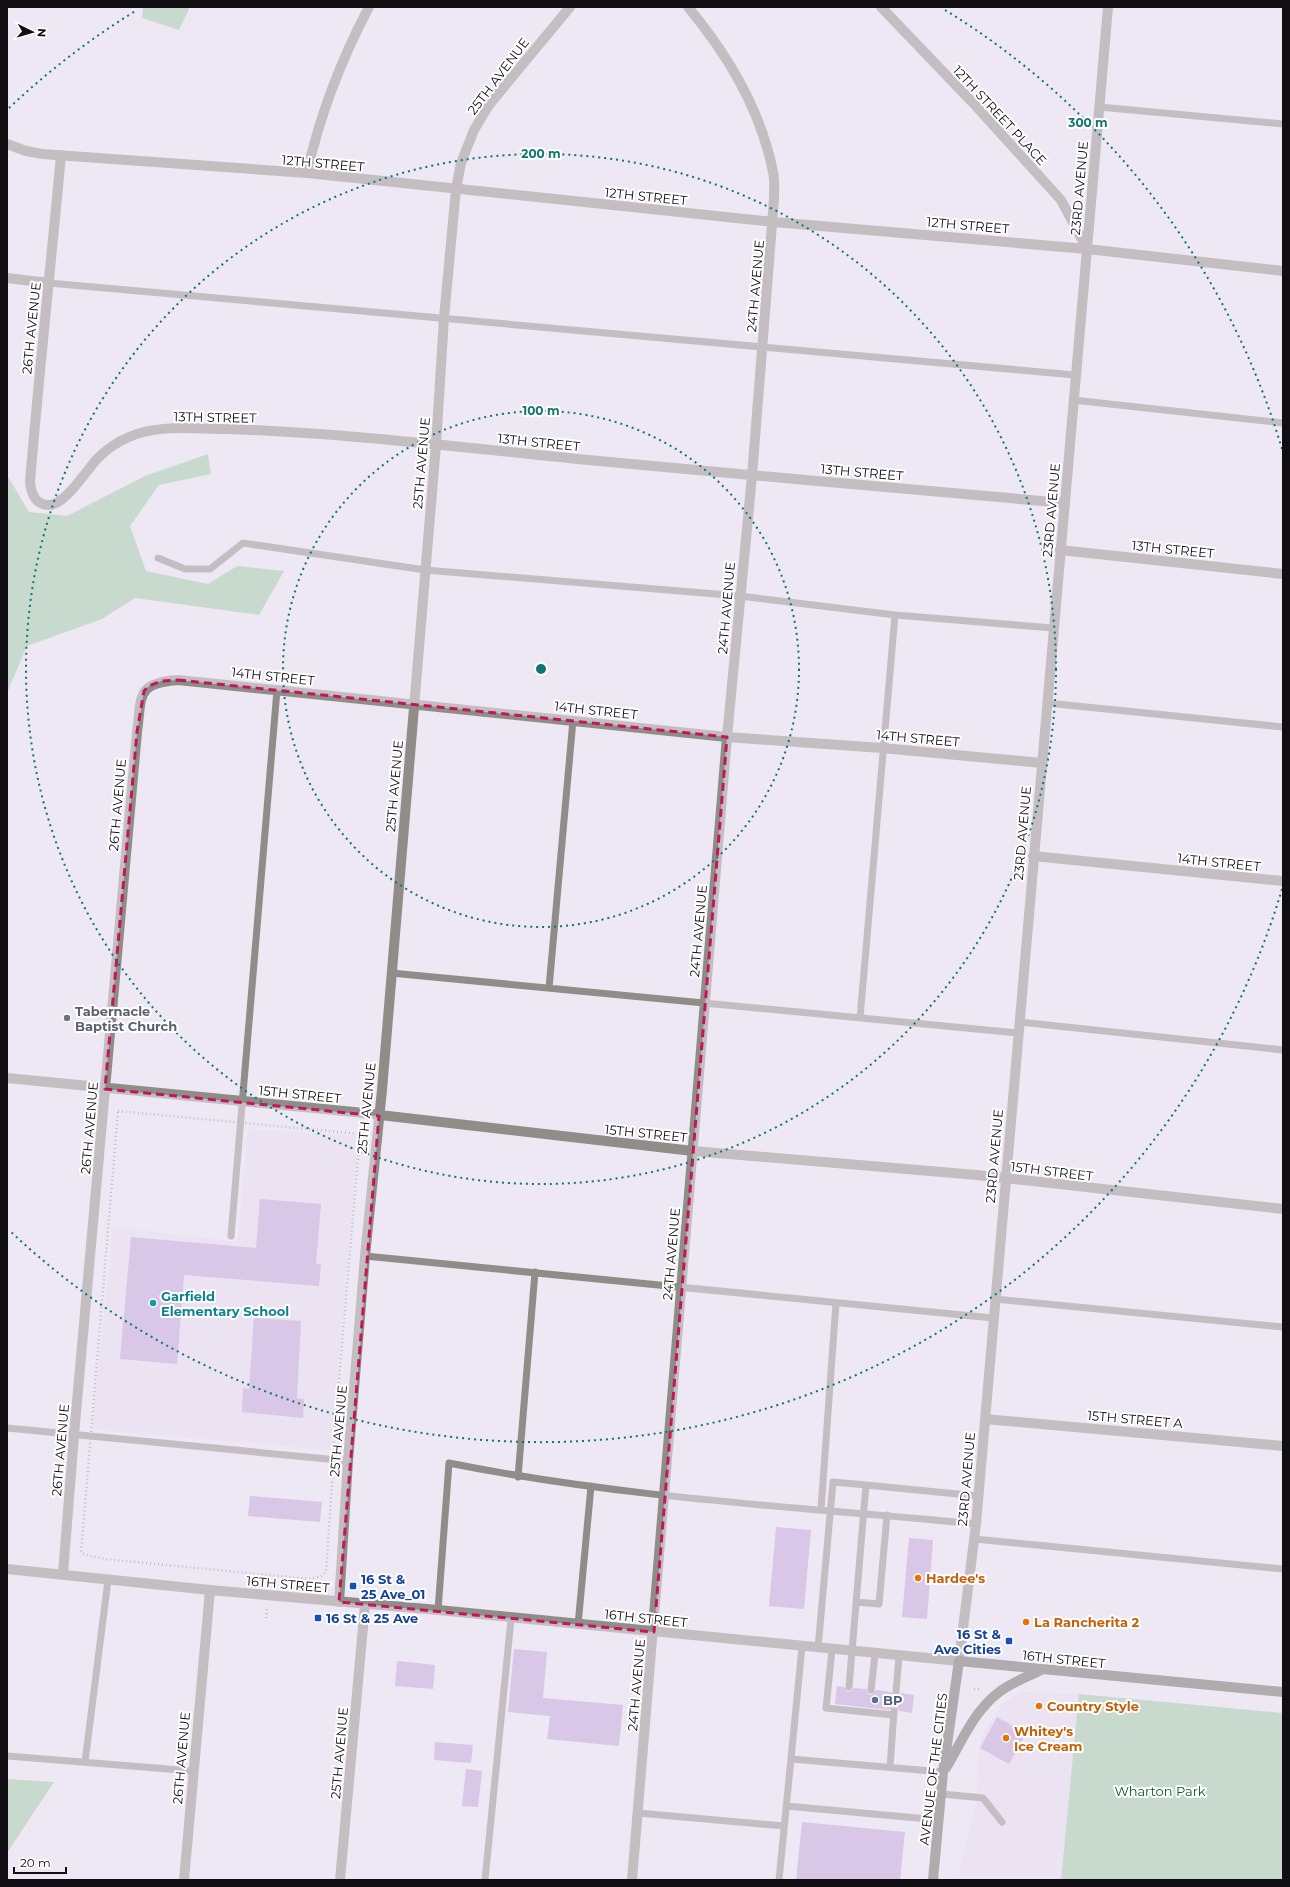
<svg xmlns="http://www.w3.org/2000/svg" width="1290" height="1887" font-family="Montserrat,sans-serif">
  <rect width="100%" height="100%" fill="#eee7f4"/>
  <!-- built -->
  <path fill="#e6dbef" d="M248,1129L358,1136L331,1450L92,1429L113,1227L238,1242Z
    M1023,1692L1079,1694L1061,1880H959L960,1868L976,1803L978,1761L981,1738L990,1722L1005,1702Z"/>
  <!-- green -->
  <path fill="#9ac9a1" d="M143,7H190L179,30L142,18Z
    M208,454L211,474L159,485L130,526L146,571L208,584L237,566L284,571L259,615L135,598L102,619L27,646L7,693V475L29,512L67,516L145,476Z
    M1079,1694L1283,1713V1880H1061Z
    M7,1779L54,1782L7,1853Z"/>
  <!-- building -->
  <path fill="#bd9fd4" d="M260,1199L321,1204L316,1264H321L319,1286L184,1275L177,1364L120,1359L131,1237L256,1248Z
    M254,1318L301,1321L297,1398L304,1399L303,1418L242,1412L243,1388L249,1389Z
    M250,1496L322,1502L320,1522L248,1516Z
    M776,1527L811,1530L804,1609L769,1606Z
    M909,1538L933,1540L927,1619L902,1617Z
    M514,1649L547,1652L543,1698L623,1705L619,1746L547,1739L550,1716L508,1712Z
    M397,1661L435,1665L433,1689L395,1686Z
    M837,1686L844,1687L848,1692L851,1691L854,1688L866,1689L867,1692L870,1695L873,1694L876,1690L891,1692L895,1697L898,1696L901,1693L914,1695L912,1713L899,1711L895,1706L889,1710L835,1704Z
    M997,1717L1026,1733L1009,1764L980,1748Z
    M435,1742L473,1745L471,1763L434,1760Z
    M466,1769L482,1771L478,1807L462,1806Z
    M802,1822L905,1832L900,1880H796Z"/>
  <g fill="none" stroke-linecap="round" stroke-linejoin="round">
    <!-- path -->
    <path stroke="#8f8a93" stroke-width="2.5" stroke-dasharray="1 3" stroke-linecap="butt" d="M118,1111L360,1134L333,1449V1470L326,1572L321,1576L310,1579L105,1559L86,1555L81,1552Z
      M266,1618L267,1607
      M974,1689H981"/>
    <!-- service -->
    <path stroke="#908d88" stroke-width="7" d="M1099,107L1283,124
      M49,283L1075,375
      M1073,400L1283,423
      M158,558L185,569H210L243,543L425,570L740,596L895,615L1053,628
      M1047,703L1283,727
      M391,973L1018,1033
      M549,988L573,720
      M860,1018L895,615
      M1019,1022L1283,1050
      M231,1236L277,690
      M365,1256L993,1318
      M995,1299L1283,1327
      M7,1428L348,1461
      M518,1477L535,1272
      M821,1509L836,1303
      M974,1539L1283,1569
      M856,1602L879,1604L887,1515
      M438,1610L449,1463C622,1498 800,1507 976,1524
      M578,1625L591,1486
      M818,1648L833,1482L866,1485
      M832,1650L826,1708L894,1715
      M849,1687L866,1485L978,1496
      M871,1690L875,1654
      M896,1692L899,1656
      M7,1756L193,1771
      M791,1759L943,1772
      M85,1762L108,1580
      M890,1767L894,1711
      M942,1794L983,1798L1002,1822
      M786,1806L939,1820
      M638,1813L784,1826
      M485,1880L511,1619
      M779,1880L802,1647"/>
    <!-- minor -->
    <path stroke="#908d88" stroke-width="10" d="M7,144L26,151L42,154L307,173L774,222L1087,249L1108,7
      M61,155C51,264 39,373 30,482C31,492 35,505 48,505C65,506 87,469 98,458C107,449 117,442 129,437C158,424 195,429 226,429C350,433 476,449 599,461C754,476 910,489 1065,503
      M307,173C320,114 341,60 369,7
      M7,278L49,283
      M1060,550L1283,574
      M1033,856L1283,881
      M7,1078L354,1112L693,1151L977,1175L1283,1209
      M985,1419L1283,1446
      M63,1574L74,1435L137,732C142,695 136,683 178,680L727,737L882,748L1042,763
      M339,1602L348,1461L365,1256L382,1090L436,445L444,318L456,189L461,163L474,130L489,105L570,7
      M184,1880L210,1590
      M340,1880L365,1605
      M632,1880L727,737L752,476L774,199C774,191 775,181 773,172C761,110 728,55 688,7"/>
    <!-- tertiary -->
    <path stroke="#908d88" stroke-width="10" d="M881,7L974,104L1061,200L1087,249
      M1087,249L1283,271
      M7,1569L210,1590L438,1610L959,1661L976,1524L1087,249"/>
    <!-- secondary -->
    <path stroke="#65625a" stroke-width="10" d="M946,1768C961,1743 974,1711 998,1693C1010,1683 1027,1677 1041,1670
      M933,1880L943,1772L959,1661L1283,1692"/>
  </g>
  <!-- marked area -->
  <path d="M0 0H1290V1887H0ZM178,680L727,737L654,1632L339,1602L379,1116L105,1089L137,732L144,691L149,686L161,681Z" fill="#eee7f4" fill-opacity=".55" fill-rule="evenodd"/>
  <path fill="none" stroke="#c2185b" stroke-width="3" stroke-dasharray="8 5" stroke-linejoin="round" d="M178,680L727,737L654,1632L339,1602L379,1116L105,1089L137,732L144,691L149,686L161,681Z"/>
  <!-- distance rings -->
  <g fill="none" stroke="#0f766e" stroke-width="2" stroke-dasharray="2 4">
    <circle cx="541" cy="669" r="258"/>
    <circle cx="541" cy="669" r="515"/>
    <path d="M1282 889A773 773 0 0 1 9 1230M9 108A773 773 0 0 1 137 10M945 10A773 773 0 0 1 1282 449"/>
  </g>
  <!-- markers -->
  <circle fill="#6b7280" stroke="#fff" stroke-width="1.5" cx="67" cy="1018" r="4"/>
  <circle fill="#0f9aa8" stroke="#fff" stroke-width="1.5" cx="153" cy="1303" r="4"/>
  <g fill="#e8710a" stroke="#fff" stroke-width="1.5">
    <circle cx="918" cy="1578" r="4"/>
    <circle cx="1026" cy="1622" r="4"/>
    <circle cx="1039" cy="1706" r="4"/>
    <circle cx="1006" cy="1738" r="4"/>
  </g>
  <g fill="#1a4fb4" stroke="#fff" stroke-width="1.5">
    <rect x="349" y="1582" width="8" height="8" rx="2"/>
    <rect x="314" y="1614" width="8" height="8" rx="2"/>
    <rect x="1005" y="1637" width="8" height="8" rx="2"/>
  </g>
  <circle fill="#5c6f8a" stroke="#fff" stroke-width="1.5" cx="875" cy="1700" r="4"/>
  <g text-anchor="middle" stroke-width="4" stroke-linejoin="round" paint-order="stroke">
    <!-- street labels -->
    <g font-size="13" fill="#100e12" stroke="#fff">
      <text transform="translate(498 76) rotate(-53)" y="5">25TH AVENUE</text>
      <text transform="translate(1000 115) rotate(47)" y="5">12TH STREET PLACE</text>
      <text transform="translate(323 163) rotate(5)" y="5">12TH STREET</text>
      <text transform="translate(1079 188) rotate(-85)" y="5">23RD AVENUE</text>
      <text transform="translate(646 196) rotate(6)" y="5">12TH STREET</text>
      <text transform="translate(968 225) rotate(5)" y="5">12TH STREET</text>
      <text transform="translate(755 286) rotate(-85)" y="5">24TH AVENUE</text>
      <text transform="translate(31 328) rotate(-84)" y="5">26TH AVENUE</text>
      <text transform="translate(215 417) rotate(1)" y="5">13TH STREET</text>
      <text transform="translate(539 442) rotate(6)" y="5">13TH STREET</text>
      <text transform="translate(421 463) rotate(-85)" y="5">25TH AVENUE</text>
      <text transform="translate(862 472) rotate(5)" y="5">13TH STREET</text>
      <text transform="translate(1051 510) rotate(-85)" y="5">23RD AVENUE</text>
      <text transform="translate(1173 549) rotate(6)" y="5">13TH STREET</text>
      <text transform="translate(726 608) rotate(-85)" y="5">24TH AVENUE</text>
      <text transform="translate(273 676) rotate(6)" y="5">14TH STREET</text>
      <text transform="translate(596 710) rotate(6)" y="5">14TH STREET</text>
      <text transform="translate(918 738) rotate(5)" y="5">14TH STREET</text>
      <text transform="translate(394 786) rotate(-85)" y="5">25TH AVENUE</text>
      <text transform="translate(117 805) rotate(-85)" y="5">26TH AVENUE</text>
      <text transform="translate(1022 833) rotate(-85)" y="5">23RD AVENUE</text>
      <text transform="translate(1219 862) rotate(6)" y="5">14TH STREET</text>
      <text transform="translate(698 931) rotate(-85)" y="5">24TH AVENUE</text>
      <text transform="translate(300 1094) rotate(6)" y="5">15TH STREET</text>
      <text transform="translate(366 1108) rotate(-84)" y="5">25TH AVENUE</text>
      <text transform="translate(89 1128) rotate(-85)" y="5">26TH AVENUE</text>
      <text transform="translate(646 1133) rotate(6)" y="5">15TH STREET</text>
      <text transform="translate(994 1156) rotate(-85)" y="5">23RD AVENUE</text>
      <text transform="translate(1052 1171) rotate(7)" y="5">15TH STREET</text>
      <text transform="translate(671 1254) rotate(-85)" y="5">24TH AVENUE</text>
      <text transform="translate(1135 1419) rotate(5)" y="5">15TH STREET A</text>
      <text transform="translate(338 1431) rotate(-85)" y="5">25TH AVENUE</text>
      <text transform="translate(60 1450) rotate(-85)" y="5">26TH AVENUE</text>
      <text transform="translate(966 1479) rotate(-85)" y="5">23RD AVENUE</text>
      <text transform="translate(288 1584) rotate(5)" y="5">16TH STREET</text>
      <text transform="translate(646 1618) rotate(6)" y="5">16TH STREET</text>
      <text transform="translate(1064 1659) rotate(6)" y="5">16TH STREET</text>
      <text transform="translate(636 1685) rotate(-85)" y="5">24TH AVENUE</text>
      <text transform="translate(339 1753) rotate(-85)" y="5">25TH AVENUE</text>
      <text transform="translate(181 1758) rotate(-85)" y="5">26TH AVENUE</text>
      <text transform="translate(933 1769) rotate(-83)" y="5">AVENUE OF THE CITIES</text>
    </g>
    <!-- worship labels -->
    <g font-size="13" font-weight="bold" fill="#5b616d" stroke="#fff" text-anchor="start">
      <text x="75" y="1016">Tabernacle<tspan x="75" dy="15">Baptist Church</tspan></text>
    </g>
    <!-- culture labels -->
    <g font-size="13" font-weight="bold" fill="#0d838f" stroke="#fff" text-anchor="start">
      <text x="161" y="1301">Garfield<tspan x="161" dy="15">Elementary School</tspan></text>
    </g>
    <!-- food labels -->
    <g font-size="13" font-weight="bold" fill="#c56008" stroke="#fff" text-anchor="start">
      <text x="926" y="1583">Hardee's</text>
      <text x="1034" y="1627">La Rancherita 2</text>
      <text x="1047" y="1711">Country Style</text>
      <text x="1014" y="1736">Whitey's<tspan x="1014" dy="15">Ice Cream</tspan></text>
    </g>
    <!-- transit labels -->
    <g font-size="13" font-weight="bold" fill="#164399" stroke="#fff" text-anchor="start">
      <text x="361" y="1584">16 St &amp;<tspan x="361" dy="15">25 Ave_01</tspan></text>
      <text x="326" y="1623">16 St &amp; 25 Ave</text>
      <text x="1001" y="1639" text-anchor="end">16 St &amp;<tspan x="1001" dy="15">Ave Cities</tspan></text>
    </g>
    <!-- service labels -->
    <g font-size="13" font-weight="bold" fill="#4e5e75" stroke="#fff" text-anchor="start">
      <text x="883" y="1705">BP</text>
    </g>
    <!-- park labels -->
    <g font-size="13" fill="#0b5a26" stroke="#fff">
      <text x="1160" y="1796">Wharton Park</text>
    </g>
  </g>
  <circle cx="541" cy="669" r="6" fill="#0f766e" stroke="#fff" stroke-width="2"/>
  <g font-size="12" text-anchor="middle" font-weight="bold" fill="#0f766e" stroke="#fff" stroke-width="4" stroke-linejoin="round" paint-order="stroke">
    <text x="1088" y="127">300 m</text>
    <text x="541" y="158">200 m</text>
    <text x="541" y="415">100 m</text>
  </g>
  <!-- border -->
  <rect width="1290" height="1887" fill="none" stroke="#100e12" stroke-width="16"/>
  <!-- north arrow -->
  <g transform="translate(32 32) rotate(95)" stroke="#ffffff" stroke-width="3" paint-order="stroke">
  <path d="M0-3L7 15L0 10L-7 15Z" fill="#100e12"/>
  <text y="-6" font-size="11" font-weight="bold" text-anchor="middle" fill="#100e12">N</text>
  </g>
  <!-- scale -->
  <path d="M14 1867v6h52v-6" fill="none" stroke="#100e12" stroke-width="2"/>
  <text x="20" y="1867" font-size="12" fill="#100e12" stroke="#ffffff" stroke-width="3" paint-order="stroke">20 m</text>
</svg>
